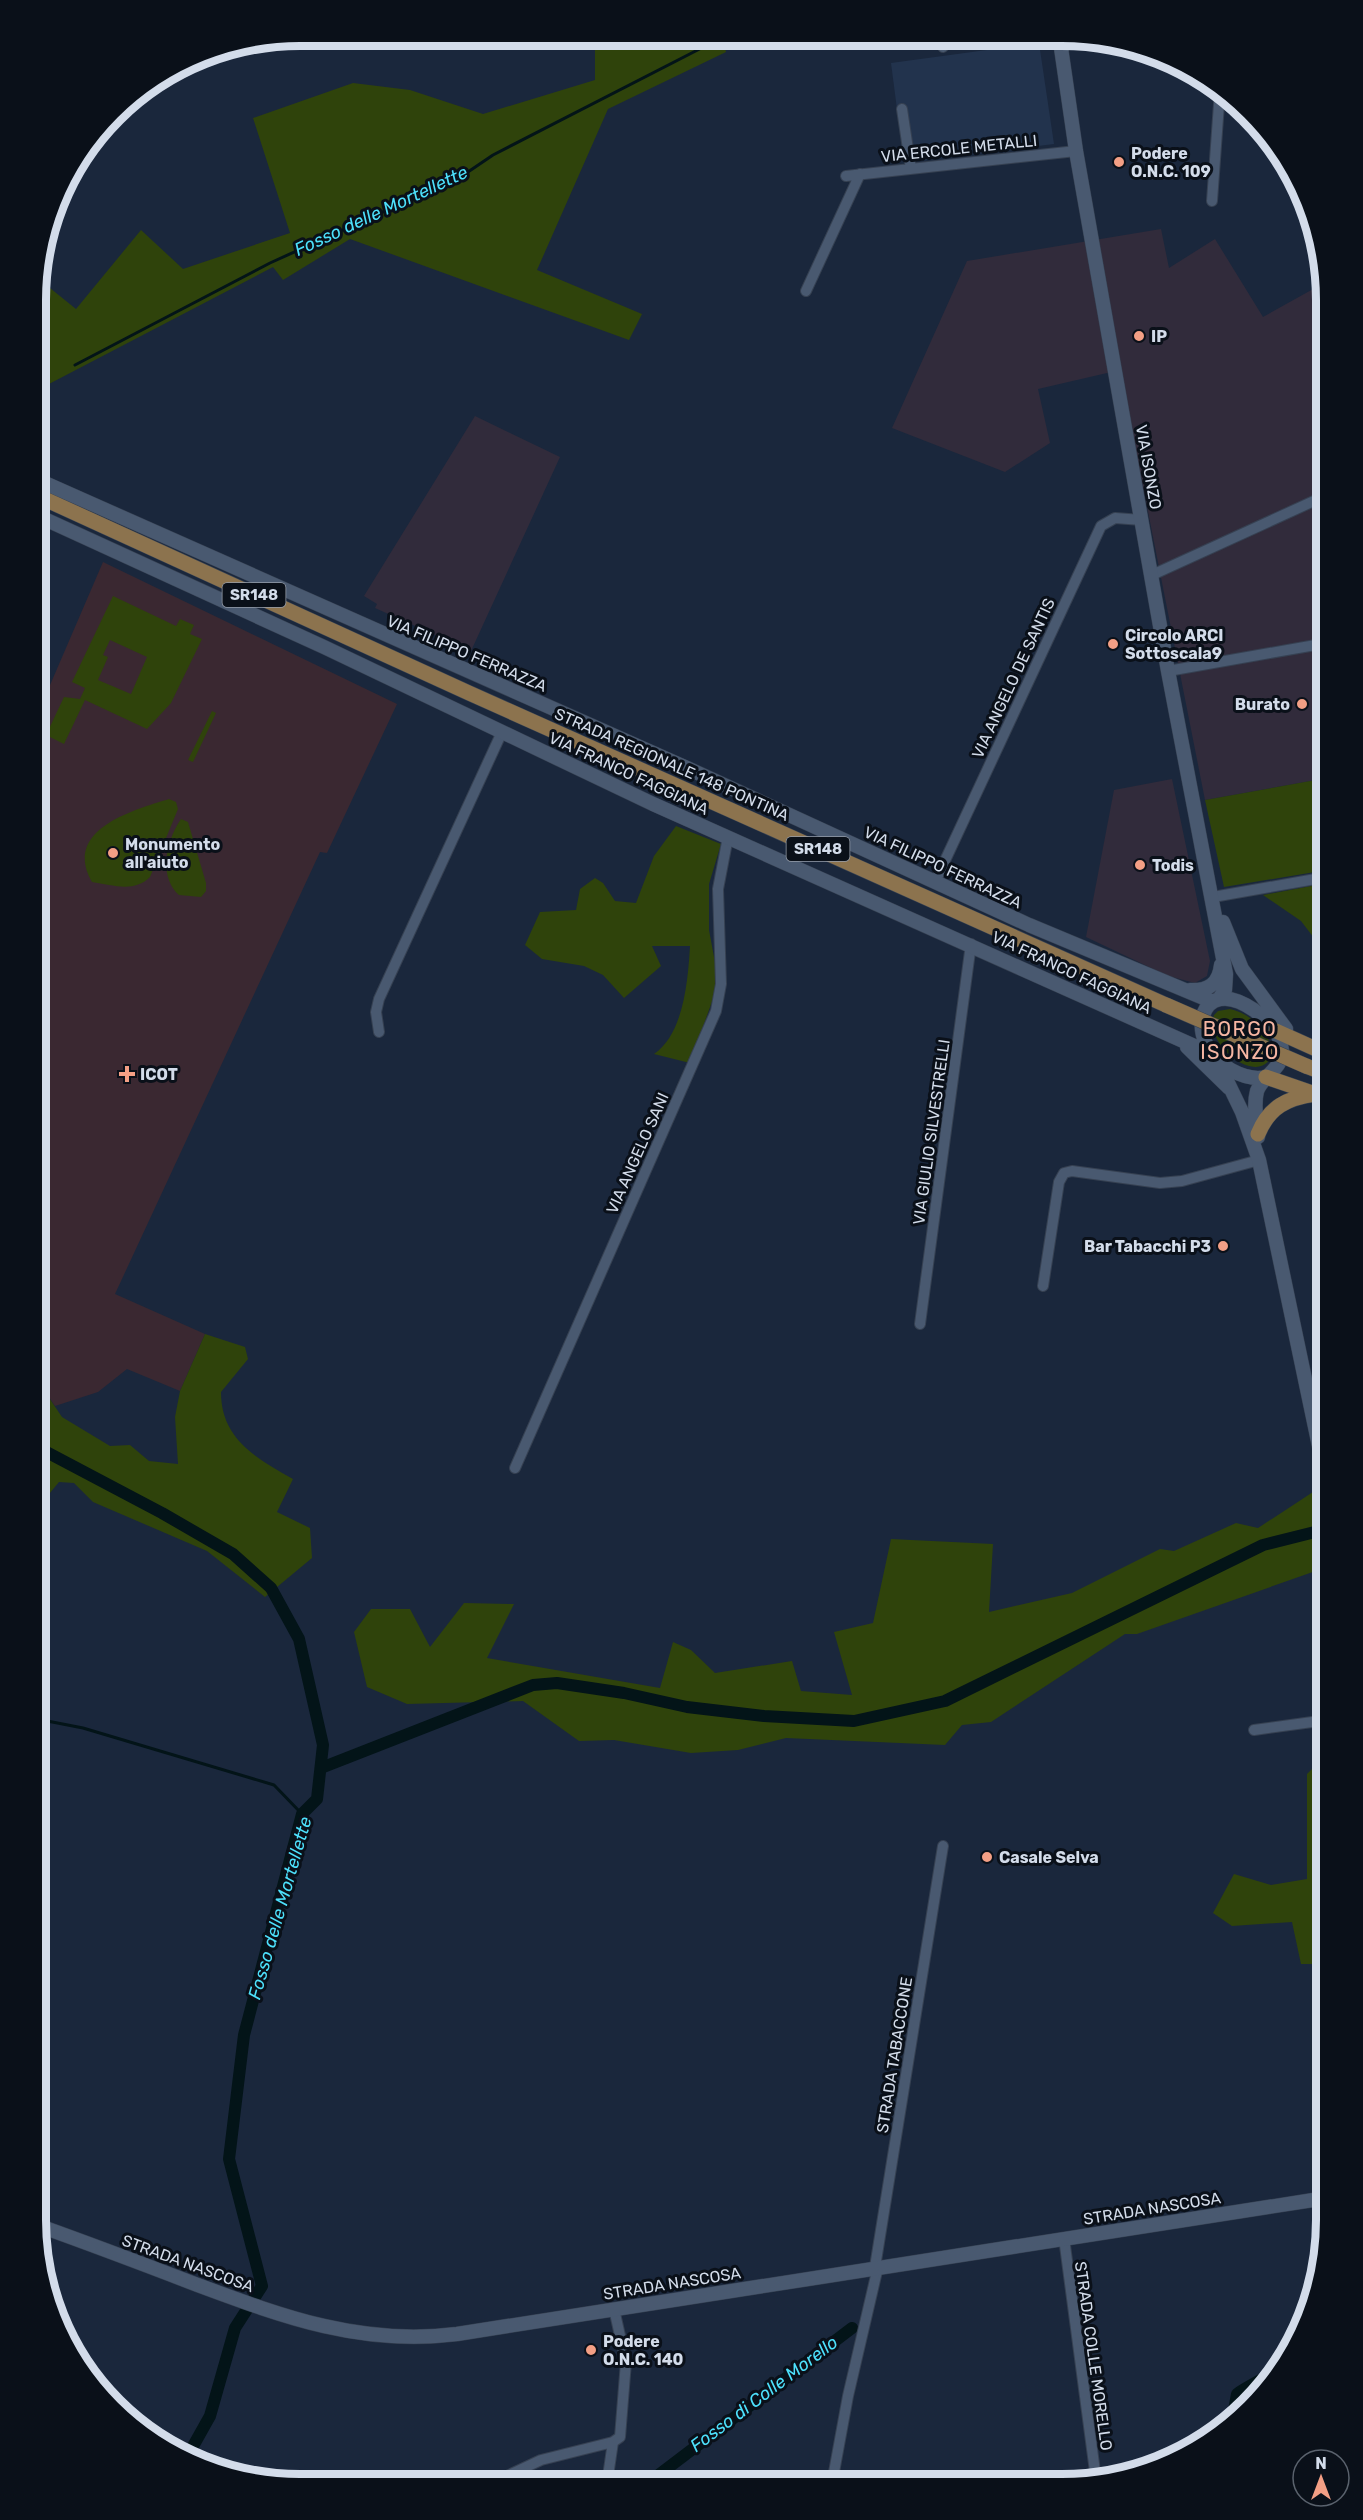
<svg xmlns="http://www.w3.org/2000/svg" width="1363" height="2520" font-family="Rubik,sans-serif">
  <rect width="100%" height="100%" fill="#1a273c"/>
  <!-- commercial -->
  <path fill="#312b3b" d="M1161,229L1169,268L1215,239L1263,317L1324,283L1327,301V778L1205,800L1120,370L1038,389L1050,443L1005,472L892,428L967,261Z
    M475,416L560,457L471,651L375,608L377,604L364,596Z
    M1172,779L1210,961L1207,976L1195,983L1168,976L1086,937L1114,790Z"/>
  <!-- built -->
  <path fill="#22334d" d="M1039,43L1054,144L904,163L891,63Z"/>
  <!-- medical -->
  <path fill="#3a2831" d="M103,562L397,704L327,853L320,852L115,1294L205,1334L180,1391L127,1369L98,1392L55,1406L37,1380L38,713Z"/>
  <!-- green -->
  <path fill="#2f430b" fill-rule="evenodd" d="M595,38H662L666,48L686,38L723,39L726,52L608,109L537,270L642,314L629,340L350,239L283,280L273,267L49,384L38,359V286L45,284L76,309L141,230L183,269L290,233L253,118L353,83L410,90L483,114L595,80Z
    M113,596L176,626L180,619L194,625L190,634L202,639L171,703L147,729L85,700L64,744L46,735L64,697L80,699L85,688L72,682ZM110,640L147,657L131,694L98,680L108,657L103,655Z
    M212,711L216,713L193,762L188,760Z
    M1327,778V870L1224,887L1205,800Z
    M169,799L176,802L178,809L150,877C134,893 113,885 92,882C62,830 133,810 169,799Z
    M181,819L188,822L206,883V891L201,897L179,895C158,876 166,841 181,819Z
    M676,826L721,844L709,884V930L717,973L714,996L690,1063L654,1054C684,1034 688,979 690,946H652L661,966L624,998L603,975L584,966L542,959L525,945L540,912L576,910L580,889L595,878L603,883L615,901L636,903L654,856Z
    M1327,883V955L1301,921L1263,895Z
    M1230,1009C1252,1014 1269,1032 1273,1053C1260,1090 1203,1045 1214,1015L1218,1011Z
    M205,1334L245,1347L248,1359L221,1392C221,1439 256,1458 293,1479L277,1512L310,1528L312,1558L265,1597L207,1551L93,1502L74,1483L59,1482L40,1505L37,1568V1380L62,1417L110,1446L130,1445L149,1461L178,1464L175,1417L180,1391Z
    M1313,1492L1327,1551V1567L1137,1634H1125L991,1722L962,1725L945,1745L786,1738L738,1750L691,1753L614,1740L579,1741L523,1701L407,1704L367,1687L354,1632L371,1609H410L430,1647L464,1603L514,1604L487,1658L660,1688L673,1642L691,1650L715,1673L792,1661L801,1691L852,1695L834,1632L873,1623L891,1539L993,1544L989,1612L1072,1593L1160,1549L1174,1551L1236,1523L1258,1528Z
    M1327,1754L1326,1964H1301L1292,1922L1232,1926L1213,1913L1234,1874L1271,1885L1307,1879V1774Z"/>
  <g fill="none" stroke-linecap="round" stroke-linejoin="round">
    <!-- stream -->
    <path stroke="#031418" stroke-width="3" d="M75,365L270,263L462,176L493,155L719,39
      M37,1719L83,1728L274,1785L302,1814"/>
    <!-- canal -->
    <path stroke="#031418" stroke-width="12" d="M37,1447L162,1513L233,1554L271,1588L299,1639L323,1745L317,1799L302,1814L244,2035L229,2159L262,2286L235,2328L210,2416L187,2457
      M321,1768L533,1685L557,1683L624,1693L687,1707L764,1716L854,1721L945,1701L1263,1545L1327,1529
      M1232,2421L1237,2394C1249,2385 1273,2375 1281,2366
      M648,2483L852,2328"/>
    <defs>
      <path id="street" d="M942,40L943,47
        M902,109L911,169
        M846,176L1076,151
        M1212,201L1220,90
        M806,291L860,174
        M1152,575L1327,495
        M1168,671L1327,643
        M935,882L1101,526L1115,518L1142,520
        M1213,897L1327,877
        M379,1032L376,1012L379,999L502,732
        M1043,1286L1059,1182L1064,1173L1072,1171L1160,1183L1182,1181L1259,1160
        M920,1324L971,944
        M515,1468L716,1011L721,984L718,889L728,837
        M1254,1730L1327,1720
        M1064,2238L1096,2479
        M875,2267L943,1846
        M494,2482L541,2460L613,2442L620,2437L626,2362L614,2309
        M607,2483L613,2442
        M832,2483L848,2396L878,2267"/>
      <path id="secondary" d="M1060,41L1076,151L1168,671L1226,974L1225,990L1219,999
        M38,480L687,768L1029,925L1211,1001
        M38,516L324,647L653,804L1210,1053
        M1223,922L1242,969L1286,1029
        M1190,990C1208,991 1219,984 1221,965
        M1187,1047L1229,1088
        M1217,1060L1242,1112L1259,1160L1327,1484
        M1258,1137C1257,1122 1253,1106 1257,1091C1263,1075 1283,1069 1282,1050C1281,1033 1266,1019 1254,1010C1198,971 1182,1043 1231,1070C1242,1076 1253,1080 1266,1077
        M37,2225C90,2244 143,2264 195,2284C284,2317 361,2346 457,2334L1326,2198"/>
      <path id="primary" d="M38,496L469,693L1166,1005
        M1276,1031L1327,1054
        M1306,1066L1327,1074
        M1266,1077L1327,1098
        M1258,1134C1269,1107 1287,1098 1315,1094"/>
    </defs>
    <!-- street casing -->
    <use href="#street" stroke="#364152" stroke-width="12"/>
    <!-- secondary casing -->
    <use href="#secondary" stroke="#364152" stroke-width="15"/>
    <!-- primary casing -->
    <use href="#primary" stroke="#364152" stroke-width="16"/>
    <!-- street -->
    <use href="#street" stroke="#495970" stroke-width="10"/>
    <!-- secondary -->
    <use href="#secondary" stroke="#495970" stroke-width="14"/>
    <!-- primary -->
    <use href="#primary" stroke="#8c734e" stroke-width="15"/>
    <defs>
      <path id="primary-bridge" d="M1166,1005L1306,1066"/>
    </defs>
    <!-- primary-bridge casing -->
    <use href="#primary-bridge" stroke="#364152" stroke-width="16" stroke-linecap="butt"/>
    <!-- primary-bridge -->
    <use href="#primary-bridge" stroke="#8c734e" stroke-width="15"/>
  </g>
  <!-- markers -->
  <g fill="#f39f85" stroke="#0a1019" stroke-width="2">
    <circle cx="1119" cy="162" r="6"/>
    <circle cx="1139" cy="336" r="6"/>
    <circle cx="1113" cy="644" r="6"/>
    <circle cx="1302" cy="704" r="6"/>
    <circle cx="113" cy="853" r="6"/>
    <circle cx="1140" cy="865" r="6"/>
    <path d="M124 1065h6v6h6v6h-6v6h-6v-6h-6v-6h6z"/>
    <circle cx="1223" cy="1246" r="6"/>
    <circle cx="987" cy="1857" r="6"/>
    <circle cx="591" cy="2350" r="6"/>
  </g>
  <g text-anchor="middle" stroke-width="6" stroke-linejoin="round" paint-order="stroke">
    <!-- shield labels -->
    <g fill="#0a1019" stroke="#979fab" stroke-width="1.5">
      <rect x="222.5" y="583" width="63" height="24" rx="4.5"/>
      <rect x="786.5" y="837" width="63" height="24" rx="4.5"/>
    </g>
    <g font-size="15" font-weight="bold" fill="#d3dcea">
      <text x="254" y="600">SR148</text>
      <text x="818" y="854">SR148</text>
    </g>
    <!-- street labels -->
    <g font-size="16" fill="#d3dcea" stroke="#0a1019">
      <text transform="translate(959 148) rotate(-6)" y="6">VIA ERCOLE METALLI</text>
      <text transform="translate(1149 467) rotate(80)" y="6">VIA ISONZO</text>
      <text transform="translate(467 653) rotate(23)" y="6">VIA FILIPPO FERRAZZA</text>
      <text transform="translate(1013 678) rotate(-65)" y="6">VIA ANGELO DE SANTIS</text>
      <text transform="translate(672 764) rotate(24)" y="6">STRADA REGIONALE 148 PONTINA</text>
      <text transform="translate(629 773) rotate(25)" y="6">VIA FRANCO FAGGIANA</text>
      <text transform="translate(943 867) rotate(25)" y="6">VIA FILIPPO FERRAZZA</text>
      <text transform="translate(1072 972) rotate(25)" y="6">VIA FRANCO FAGGIANA</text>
      <text transform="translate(931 1132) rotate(-82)" y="6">VIA GIULIO SILVESTRELLI</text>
      <text transform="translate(637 1153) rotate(-66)" y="6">VIA ANGELO SANI</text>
      <text transform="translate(894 2055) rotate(-81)" y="6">STRADA TABACCONE</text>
      <text transform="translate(1152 2208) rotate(-9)" y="6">STRADA NASCOSA</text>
      <text transform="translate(188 2263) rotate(20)" y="6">STRADA NASCOSA</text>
      <text transform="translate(672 2283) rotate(-9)" y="6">STRADA NASCOSA</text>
      <text transform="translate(1094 2356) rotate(82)" y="6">STRADA COLLE MORELLO</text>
    </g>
    <!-- poi labels -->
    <g font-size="16" font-weight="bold" fill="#d3dcea" stroke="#0a1019" text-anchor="start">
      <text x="1131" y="159">Podere<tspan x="1131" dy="18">O.N.C. 109</tspan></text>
      <text x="1151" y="342">IP</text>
      <text x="1125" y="641">Circolo ARCI<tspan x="1125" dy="18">Sottoscala9</tspan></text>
      <text x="1290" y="710" text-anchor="end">Burato</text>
      <text x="125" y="850">Monumento<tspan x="125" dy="18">all'aiuto</tspan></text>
      <text x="1152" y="871">Todis</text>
      <text x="140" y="1080">ICOT</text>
      <text x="1211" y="1252" text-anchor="end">Bar Tabacchi P3</text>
      <text x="999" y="1863">Casale Selva</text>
      <text x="603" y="2347">Podere<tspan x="603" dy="18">O.N.C. 140</tspan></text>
    </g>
    <!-- water labels -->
    <g font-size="18" font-style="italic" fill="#4de1fc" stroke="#0a1019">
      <text transform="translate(381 211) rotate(-25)" y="6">Fosso delle Mortellette</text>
      <text transform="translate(280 1908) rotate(-74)" y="6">Fosso delle Mortellette</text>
      <text transform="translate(764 2394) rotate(-37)" y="6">Fosso di Colle Morello</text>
    </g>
    <!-- quarter labels -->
    <g font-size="20" letter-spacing="1.5" fill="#f6b6a3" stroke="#0a1019">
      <text x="1240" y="1036">BORGO<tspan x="1240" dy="23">ISONZO</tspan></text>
    </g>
  </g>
  <!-- crop -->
  <path d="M0 0H1363V2520H0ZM300 46H1062A254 254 0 0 1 1316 300V2220A254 254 0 0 1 1062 2474H300A254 254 0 0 1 46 2220V300A254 254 0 0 1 300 46Z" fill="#0a1019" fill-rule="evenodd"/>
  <path fill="none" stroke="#d3dcea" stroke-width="8" d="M300 46H1062A254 254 0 0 1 1316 300V2220A254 254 0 0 1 1062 2474H300A254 254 0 0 1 46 2220V300A254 254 0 0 1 300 46Z"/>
  <!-- north arrow -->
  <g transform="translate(1321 2478)"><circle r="28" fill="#0a1019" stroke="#5a626d" stroke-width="1.5"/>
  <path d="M0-4.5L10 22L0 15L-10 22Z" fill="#f39f85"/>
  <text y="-9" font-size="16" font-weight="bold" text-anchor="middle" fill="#d3dcea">N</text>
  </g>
</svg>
